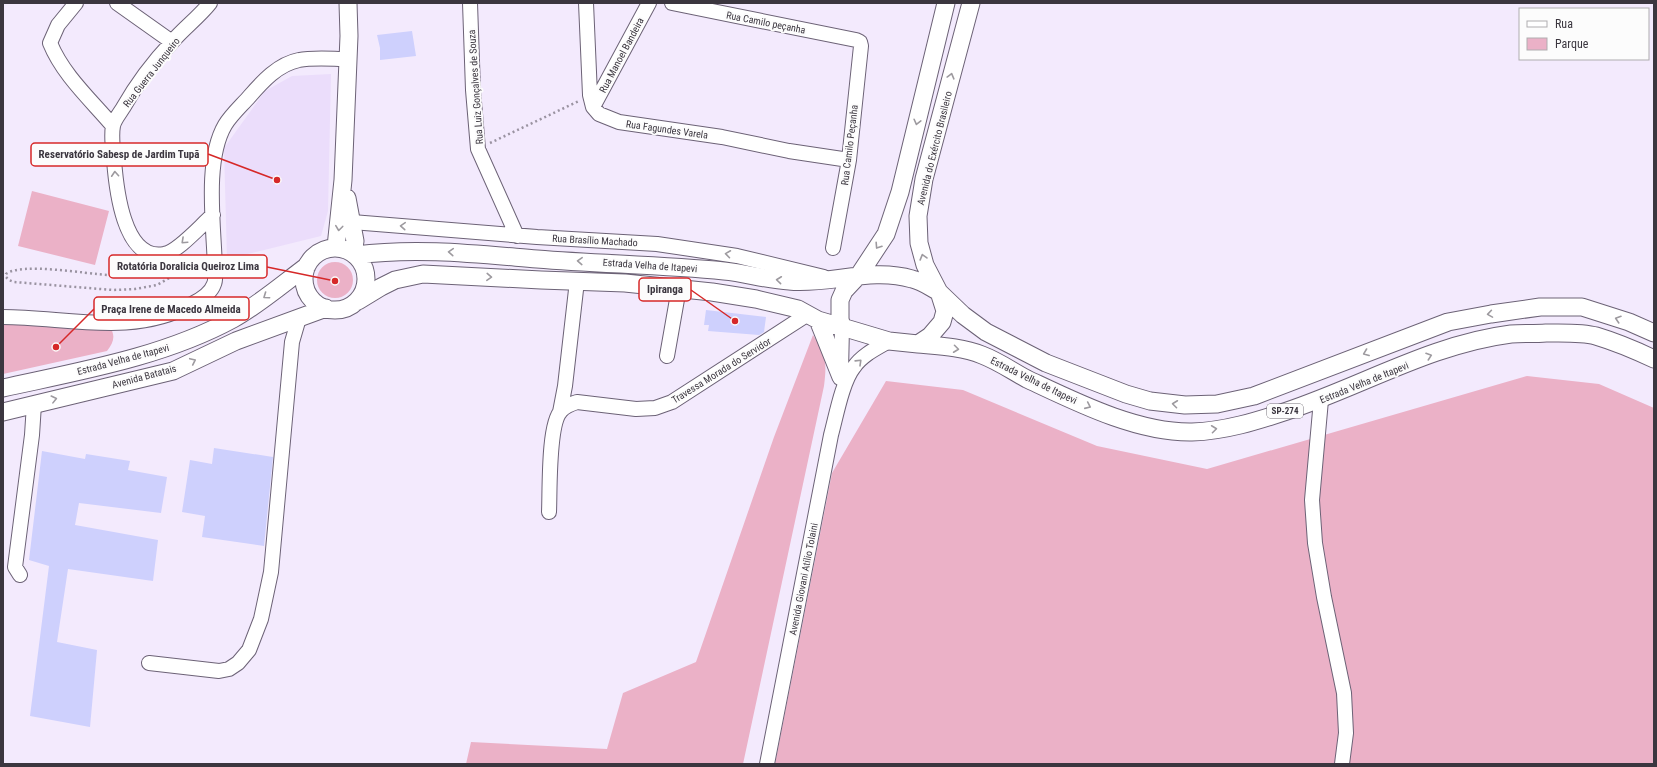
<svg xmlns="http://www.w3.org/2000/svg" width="1657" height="767" font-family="'Roboto Condensed',sans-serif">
  <rect width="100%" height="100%" fill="#f3eafd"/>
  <!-- built -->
  <path fill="#ebddfb" d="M331,74L328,211L321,236L227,259L224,148L265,91L292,76Z"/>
  <!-- green -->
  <path fill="#ebb1c7" d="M32,191L109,211L95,265L18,246Z
    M317 280a18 18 0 1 1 36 0a18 18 0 1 1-36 0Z
    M3,321L109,326C116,335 114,342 107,351L3,374Z
    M813,335C826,355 827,362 824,386L743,764H466L471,742L607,749L623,693L696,662L774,437Z
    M1527,376L1599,384L1654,408V764H775L832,473L886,381L963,390L1097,446L1207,469Z"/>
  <!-- building -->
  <path fill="#ced0fd" d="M412,31L416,56L380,60V48L377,35Z
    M706,310L766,317L764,332L759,335L708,331L709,325H704Z
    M214,448L273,457L264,546L202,537L205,516L182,512L190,460L212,464Z
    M42,451L85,459L86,454L130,461L128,470L167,477L161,513L79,503L75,525L158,540L153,581L68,569L57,642L97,650L90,727L30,716L49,566L29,560Z"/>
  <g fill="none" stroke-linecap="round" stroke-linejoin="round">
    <defs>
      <path id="minor" d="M76,3L58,25L50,43C63,75 91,100 113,126
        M117,3L172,42
        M210,3C199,17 184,28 172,42C154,61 136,85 123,108C120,113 114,120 113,126C111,136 113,150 114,160C116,186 123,262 164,254C178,252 201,225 213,215
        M470,3L473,90L478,149L517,236
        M586,3L590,95L593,107L599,114L619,122L722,137L789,151L849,160
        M672,3L856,40L860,42L861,46L849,160L833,248
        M593,107L649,3
        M352,222L537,237L657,244L737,256L824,277
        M3,317C66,317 134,337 192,304C200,300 211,293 214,284C216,280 215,273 215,269C214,227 204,161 225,125C231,115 241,106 249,97C262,82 278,64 299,60C313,57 333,59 348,59
        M667,356L679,288
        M841,371L842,327
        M1321,400L1312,500L1315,543L1324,597L1344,693L1346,733L1342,764
        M560,412L565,386L577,281
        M549,512C550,491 548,424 561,411C565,406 571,404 577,402L636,409L655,408L672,402L808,314
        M20,575L15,567L32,435L34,404
        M149,663L219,671L229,669L238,663L249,650L261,619L271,572L292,342L299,318
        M767,764L831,435C836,417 842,382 854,367C862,355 877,348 889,341"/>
      <path id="major" d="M971,3L924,179L918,216L919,243L925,265L939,292L963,315L986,332L1046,363L1126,394L1150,401L1185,405L1217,404L1254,396L1448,322L1491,314L1540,307H1582L1629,322L1654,333
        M347,198L355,241L353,253
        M336,247L343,180L349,36L348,3
        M304 279a31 31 0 1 1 62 0a31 31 0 1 1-62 0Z
        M356,255C417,247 477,254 537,259C599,264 662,265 724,271C746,273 767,280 789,281C830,285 871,267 912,279C922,281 931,288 939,292L945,311L942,322L930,336L918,344L889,341L842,327L840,319V300L844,291L859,275L886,234L900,192L946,3
        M358,301L381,287L395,280L423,274L541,280L625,283L712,292L756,299L798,309L818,320L842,327
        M818,320L841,377
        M918,344C939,346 962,347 982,355C998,361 1012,371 1027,379C1076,402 1137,433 1192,432C1225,431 1257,421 1287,411C1362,386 1432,344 1511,334C1522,333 1534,334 1546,333C1560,333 1582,332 1596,336C1616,342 1635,350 1654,359
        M3,388C80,371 163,357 233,319C257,306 284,283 307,266
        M3,412L173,371L236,341L326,308"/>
    </defs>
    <!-- minor casing -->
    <use href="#minor" stroke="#6c6276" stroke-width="16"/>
    <!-- major casing -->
    <use href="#major" stroke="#6c6276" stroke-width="19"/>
    <!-- path -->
    <path stroke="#9a93a1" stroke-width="2.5" stroke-dasharray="2 3" stroke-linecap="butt" d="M490,143L579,101
      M156,268C140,272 124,276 108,275C87,274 21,262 6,274V277L9,280L14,282L113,290L135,289L157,285L194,264L201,257"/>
    <!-- minor -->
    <use href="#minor" stroke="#fff" stroke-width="14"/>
    <!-- major -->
    <use href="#major" stroke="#fff" stroke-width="17"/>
  </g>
  <!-- one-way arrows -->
  <defs><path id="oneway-chevron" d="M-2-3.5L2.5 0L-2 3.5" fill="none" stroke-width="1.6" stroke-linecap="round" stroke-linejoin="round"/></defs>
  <g stroke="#9d9a9f">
    <use href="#oneway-chevron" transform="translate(951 76) rotate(-75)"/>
    <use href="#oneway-chevron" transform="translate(917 122) rotate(104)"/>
    <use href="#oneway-chevron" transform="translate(115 174) rotate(-94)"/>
    <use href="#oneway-chevron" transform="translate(403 226) rotate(-176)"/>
    <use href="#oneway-chevron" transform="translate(339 228) rotate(97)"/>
    <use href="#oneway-chevron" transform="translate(184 241) rotate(137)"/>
    <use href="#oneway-chevron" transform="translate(878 246) rotate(123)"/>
    <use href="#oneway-chevron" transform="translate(451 252) rotate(-176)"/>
    <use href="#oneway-chevron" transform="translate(728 254) rotate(-172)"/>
    <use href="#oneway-chevron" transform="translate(923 257) rotate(-106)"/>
    <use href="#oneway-chevron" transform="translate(580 261) rotate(-177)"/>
    <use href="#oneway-chevron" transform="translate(489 277) rotate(3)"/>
    <use href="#oneway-chevron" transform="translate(779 280) rotate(-174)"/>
    <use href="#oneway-chevron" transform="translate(266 296) rotate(145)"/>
    <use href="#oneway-chevron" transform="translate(1490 314) rotate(171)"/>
    <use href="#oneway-chevron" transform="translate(1618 319) rotate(-162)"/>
    <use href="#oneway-chevron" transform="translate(956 349) rotate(7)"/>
    <use href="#oneway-chevron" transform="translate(1366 353) rotate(159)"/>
    <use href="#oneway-chevron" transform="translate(1429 356) rotate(-19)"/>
    <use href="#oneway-chevron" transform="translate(193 361) rotate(-25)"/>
    <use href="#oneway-chevron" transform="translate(859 362) rotate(-44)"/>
    <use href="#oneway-chevron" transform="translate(54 399) rotate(-14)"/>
    <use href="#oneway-chevron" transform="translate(1175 404) rotate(-173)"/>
    <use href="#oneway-chevron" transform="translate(1088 406) rotate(24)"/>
    <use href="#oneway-chevron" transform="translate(1214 429) rotate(-7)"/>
  </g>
  <g text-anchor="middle" stroke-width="4" stroke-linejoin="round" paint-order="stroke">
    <!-- shield labels -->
    <rect fill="#fcfcfc" stroke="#757178" stroke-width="1" x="1267" y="404" width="36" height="14" rx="3"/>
    <g font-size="9" font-weight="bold" fill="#3b363f">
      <text x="1285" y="414">SP-274</text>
    </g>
    <!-- street labels -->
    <g font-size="10" fill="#3b363f" stroke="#fcfcfc">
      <text transform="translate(766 22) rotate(11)" y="4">Rua Camilo peçanha</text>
      <text transform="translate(621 55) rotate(-62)" y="4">Rua Manoel Bandeira</text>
      <text transform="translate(151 72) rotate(-52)" y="4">Rua Guerra Junqueiro</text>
      <text transform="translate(475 87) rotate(-94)" y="4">Rua Luiz Gonçalves de Souza</text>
      <text transform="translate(667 129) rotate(8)" y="4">Rua Fagundes Varela</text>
      <text transform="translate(849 145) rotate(-83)" y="4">Rua Camilo Peçanha</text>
      <text transform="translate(934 148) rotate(-76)" y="4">Avenida do Exército Brasileiro</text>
      <text transform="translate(595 240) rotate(3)" y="4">Rua Brasílio Machado</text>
      <text transform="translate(650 265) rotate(4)" y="4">Estrada Velha de Itapevi</text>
      <text transform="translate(123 359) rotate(-15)" y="4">Estrada Velha de Itapevi</text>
      <text transform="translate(721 370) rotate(-32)" y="4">Travessa Morada do Servidor</text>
      <text transform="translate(144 376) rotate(-15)" y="4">Avenida Batatais</text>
      <text transform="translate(1034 380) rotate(26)" y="4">Estrada Velha de Itapevi</text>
      <text transform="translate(1364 382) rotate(-22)" y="4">Estrada Velha de Itapevi</text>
      <text transform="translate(803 579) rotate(-79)" y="4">Avenida Giovani Atílio Tolaini</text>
    </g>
  </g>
  <!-- callouts -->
  <path fill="none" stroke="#d62828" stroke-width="1.5" d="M277 180L208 154M335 281L267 267M735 321L691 290M56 347L94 309"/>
  <g fill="#d62828" stroke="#fcfcfc" stroke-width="1.5">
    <circle cx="277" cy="180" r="4"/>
    <circle cx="335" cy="281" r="4"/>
    <circle cx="735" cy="321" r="4"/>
    <circle cx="56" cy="347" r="4"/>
  </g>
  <g fill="#fcfcfc" stroke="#d62828" stroke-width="1.5">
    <rect x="31" y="143" width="177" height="23" rx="4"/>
    <rect x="109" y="255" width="158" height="23" rx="4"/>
    <rect x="639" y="278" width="52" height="23" rx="4"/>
    <rect x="94" y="297" width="155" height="23" rx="4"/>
  </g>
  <g font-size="11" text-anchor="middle" font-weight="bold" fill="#3b363f">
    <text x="119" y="158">Reservatório Sabesp de Jardim Tupã</text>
    <text x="188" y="270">Rotatória Doralicia Queiroz Lima</text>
    <text x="665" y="293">Ipiranga</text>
    <text x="171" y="313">Praça Irene de Macedo Almeida</text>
  </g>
  <!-- border -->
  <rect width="1657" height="767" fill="none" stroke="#3b363f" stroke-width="8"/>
  <!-- legend -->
  <rect x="1519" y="8" width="130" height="52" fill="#fcfcfc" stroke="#afadb0"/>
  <rect x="1527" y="21" width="20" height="6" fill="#ffffff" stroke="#afadb0"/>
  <text x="1555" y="28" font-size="12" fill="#3b363f">Rua</text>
  <rect x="1527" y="38" width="20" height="12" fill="#ebb1c7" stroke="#afadb0"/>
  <text x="1555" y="48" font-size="12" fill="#3b363f">Parque</text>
</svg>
